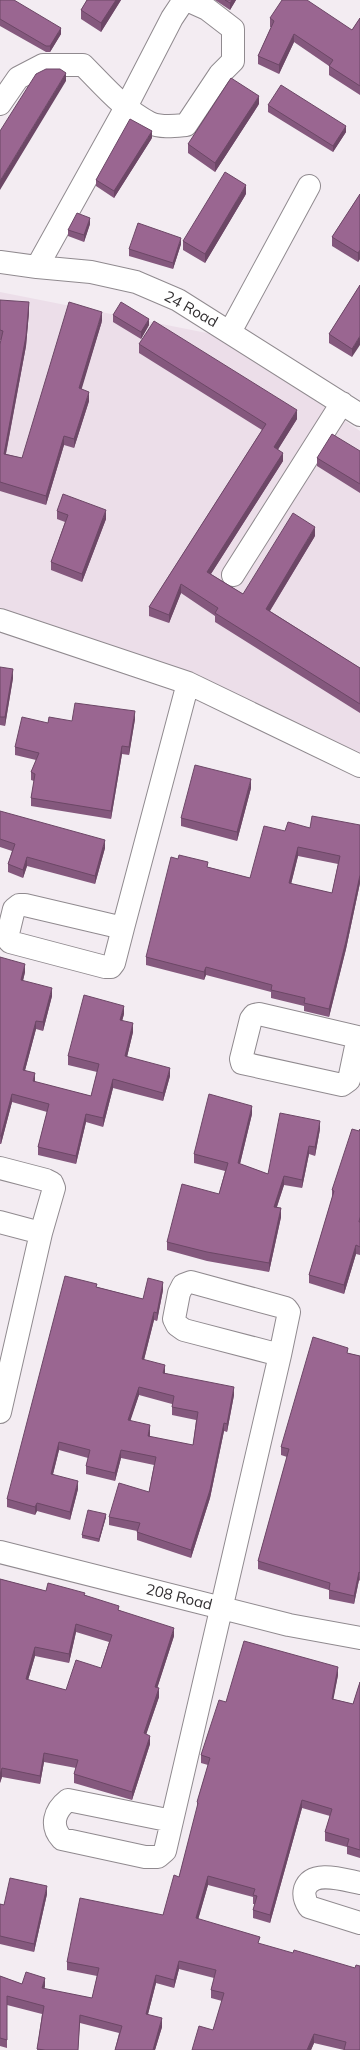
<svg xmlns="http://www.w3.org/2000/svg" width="360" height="2050" font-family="Mulish,sans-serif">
  <rect width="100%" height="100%" fill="#f3ecf2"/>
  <!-- built -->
  <path fill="#ecdee9" d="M0,292L217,335L360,431V752L84,640L0,610Z"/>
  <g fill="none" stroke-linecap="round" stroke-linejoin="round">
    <defs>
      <path id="minor" d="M0,104L18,78L43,65H83C103,85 124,110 150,123C161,128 175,126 186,125L220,74L233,61V29L207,9L187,0
        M0,262L37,267L91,272L136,282L178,300L360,415
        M37,267L126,107L172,18L184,0
        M230,332L309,186
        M233,575L342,403
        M0,620L188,683L360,766
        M19,905H25L123,928L114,963L111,967H105L10,942L7,938L14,909Z
        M123,928L188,683
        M259,1014L358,1037L349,1080L342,1085L242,1063L241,1059L251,1019L254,1015Z
        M0,1168L46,1180L52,1183L54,1188L41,1233L0,1222
        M191,1282L286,1308L289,1312L280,1355L184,1330L177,1325L174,1319L179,1293L183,1285Z
        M0,1412L41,1233
        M0,1552L289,1625L360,1638
        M172,1821L68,1800C54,1811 50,1826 62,1839L145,1857H158L165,1851L181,1782L280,1355
        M360,1883C344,1880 312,1869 305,1889C303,1896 305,1901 309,1907L360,1923"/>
    </defs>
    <!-- minor casing -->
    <use href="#minor" stroke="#908a8f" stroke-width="24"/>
    <!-- minor -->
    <use href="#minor" stroke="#fff" stroke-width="22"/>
  </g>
  <!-- wall -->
  <path fill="#84587d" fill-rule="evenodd" d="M0,0L61,34L50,52H46L0,26Z
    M87,0H121L101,32L81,19V10Z
    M215,0H236L230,10Z
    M270,18L352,30L360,18V95L329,75V66L294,42L279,74L258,64V56L271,27H270Z
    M259,104L215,172L188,153V144Z
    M268,105L346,132L333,152L268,112Z
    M152,138L114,198L96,186V180Z
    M246,194L205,263L183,250V241Z
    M360,194V259L358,262L332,246V237Z
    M90,224L84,242L68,236V230Z
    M181,244L173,269L129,256V249Z
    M360,285L352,357L329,343V334Z
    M0,300L29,312L26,346L6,454L22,458L102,321L81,389L89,401L74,448L64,445L46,505L0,491V344L1,340H0Z
    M113,315L149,325L141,339L113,322Z
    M139,344L297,419L278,449L283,461L211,574L243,594L315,536L270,611L360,668V713L215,622V616L181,593L169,623L149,616V607L262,430L139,353Z
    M360,451V493L317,466V458Z
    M57,511L106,519L82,582L51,570V562L65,522L57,519Z
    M0,667L13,678L5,726L0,725Z
    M135,719L129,755L122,754L111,819L31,806V798L34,781L31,780V772L36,760L15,755V747L48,723L72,721Z
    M251,788L237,841L181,826V818Z
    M0,812L105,848L95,884L27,866L23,878L8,872V864L12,851L0,847Z
    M360,825V883L346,949L329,1017L304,1011V1006L271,998V992L206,975L204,980L146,965V957L208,867L250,878L285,831L310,828ZM298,856L338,864L332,893L291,884Z
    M0,957L25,972L23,981L52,996L43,1031L36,1029L25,1070L35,1082L91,1096L97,1072L68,1065V1056L124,1014L122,1021L133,1032L127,1057L170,1076L163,1101L113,1088L103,1127L86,1122L76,1164L38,1155V1147L47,1112L12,1102L1,1144H0Z
    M252,1114L240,1164L268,1174L320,1129L315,1156L309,1154L302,1188L284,1185L277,1207L281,1217L269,1272L207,1261L167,1250V1242L219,1194L225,1171L194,1163V1154Z
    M360,1129V1255L356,1254L344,1294L309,1283V1275L332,1198V1190Z
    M97,1287L143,1299L163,1290L157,1321L154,1320L144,1360L165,1373L234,1395L227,1432L224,1431L210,1498L191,1558L137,1540V1531L109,1525V1517L149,1492L154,1465L121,1458L115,1481L86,1474V1466L88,1458L59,1450L53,1474L78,1489L70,1520L37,1511L35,1515L7,1507V1499ZM139,1395L172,1404V1415L196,1420L193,1445L150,1437V1433L130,1420Z
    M348,1353L360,1356V1581L359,1580L354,1604L329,1599V1590L258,1569V1561L287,1457L281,1455V1447Z
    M106,1517L99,1542L82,1538V1535Z
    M0,1579L46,1591L85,1595L119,1610L174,1636L157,1688L159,1697L146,1734L150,1744L132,1800L74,1783V1774L76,1768L44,1762L40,1784L2,1777L0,1783ZM76,1632L109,1642L101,1668L66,1690L28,1680L35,1656L69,1663Z
    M338,1675L333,1699L353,1704L360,1682V1858L347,1854V1847L325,1841V1832L330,1816L302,1808L270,1923L253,1918V1910L255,1904H253V1897L208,1885L198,1919L260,1944L360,2050H344L314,2043L311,2050H192L213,2030L222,2001L211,1998V1990L214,1978L179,1969L174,1988L156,1983L148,2014L162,2027L155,2050H115L119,2033L80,2023L78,2050H37L42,2014L7,2005V2048L0,2046V1976L22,1984L45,1986L44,1989L92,1998L97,1976L67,1970V1962L163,1915L179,1877L197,1809V1802L208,1765L201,1763V1755L226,1702Z
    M47,1894L34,1952L0,1944V1904L4,1905Z"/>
  <!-- shaded-wall -->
  <path fill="#6c4766" d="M116,0H121L101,32V23Z
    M232,0H236L230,10V3Z
    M61,28V34L50,52V46Z
    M294,34V42L279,74V65Z
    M66,73V81L0,190V181Z
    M259,96V104L215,172V163Z
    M346,126V132L333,152V146Z
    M152,131V138L114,198V191Z
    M246,185V194L205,263V254Z
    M90,218V224L84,242V235Z
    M181,238V244L173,269V263Z
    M360,250V259L358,262V253Z
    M29,302V312L26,346L4,463V454Z
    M102,312V321L79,398V388Z
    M149,319V325L141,339V332Z
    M360,336V345L352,357V349Z
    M89,392V401L74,448V439Z
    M297,410V419L274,456V447Z
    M64,436V445L46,505V496Z
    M283,453V461L207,580V572Z
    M106,510V519L82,582V574Z
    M315,527V536L266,617V609Z
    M181,584V593L169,623V615Z
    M13,669V678L5,726V717Z
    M135,711V719L129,755V747Z
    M122,746V754L111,819V811Z
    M251,779V788L237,841V832Z
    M105,840V848L95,884V876Z
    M298,847V856L289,892V883Z
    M27,857V866L23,878V870Z
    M360,875V883L346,949L329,1017V1009Z
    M25,964V972L21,988V980Z
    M206,967V975L204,980V972Z
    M52,988V996L43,1031V1022Z
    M124,1006V1014L120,1028V1020Z
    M36,1021V1029L23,1078V1070Z
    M133,1023V1032L125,1065V1056Z
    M170,1068V1076L163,1101V1093Z
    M35,1073V1081L33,1090V1081Z
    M113,1079V1088L103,1127V1118Z
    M12,1094V1102L1,1144V1136Z
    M252,1106V1114L238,1172V1163Z
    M86,1114V1122L76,1164V1156Z
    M320,1121V1129L315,1156V1147Z
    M309,1146V1154L302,1188V1180Z
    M284,1176V1185L274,1215V1207Z
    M281,1208V1217L269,1272V1263Z
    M356,1245V1254L344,1294V1285Z
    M163,1282V1290L157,1321V1313Z
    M154,1312V1320L142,1367V1359Z
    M165,1365V1373L163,1381V1373Z
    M139,1387V1395L128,1428V1420Z
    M234,1387V1395L227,1432V1424Z
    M224,1423V1431L210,1498L191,1558V1550Z
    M150,1425V1433L148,1444V1436Z
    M59,1442V1450L51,1482V1474Z
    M121,1450V1458L115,1481V1473Z
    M78,1481V1489L70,1520V1512Z
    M37,1503V1511L35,1515V1507Z
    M106,1514V1517L99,1542V1539Z
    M359,1572V1580L354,1604V1596Z
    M76,1624V1632L69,1663V1654Z
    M174,1628V1636L155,1695V1687Z
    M35,1647V1656L26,1687V1679Z
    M338,1667V1675L332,1707V1699Z
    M159,1688V1697L144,1741V1733Z
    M150,1736V1744L132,1800V1792Z
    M44,1753V1762L40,1784V1776Z
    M2,1768V1777L0,1783V1775Z
    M302,1800V1808L270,1923V1915Z
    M208,1876V1885L196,1927V1918Z
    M47,1886V1894L34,1952V1944Z
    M179,1961V1969L174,1988V1980Z
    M156,1975V1983L146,2022V2014Z
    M45,1978V1986L42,1997V1988Z
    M162,2018V2027L155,2050H153Z
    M314,2034V2043L311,2050H307Z"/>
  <!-- building -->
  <path fill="#9a6691" stroke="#6c4766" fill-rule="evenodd" d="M0,0H14L61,28L50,46H46L0,19Z
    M87,0H116L101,23L81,10Z
    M225,0H232L230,3Z
    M282,0H307L352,30L360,18V86L329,66L333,60L294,34L279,65L258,56L274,21L270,18Z
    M46,69H60L66,73L0,181V131L36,74Z
    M231,78L259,96L215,163L188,144Z
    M281,85L346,126L333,146L268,105Z
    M130,119L152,131L114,191L96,180Z
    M225,172L246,185L205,254L183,241Z
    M360,194V250L358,253L332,237Z
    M77,213L90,218L84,235L68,230Z
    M138,223L181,238L173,263L129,249Z
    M360,285V336L352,349L329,334Z
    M0,300L29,302L26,336L4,454L22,458L69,302L102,312L79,388L89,392L74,439L64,436L46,496L0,482V344L3,331L0,330Z
    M121,302L149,319L141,332L113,315Z
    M154,321L297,410L274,447L283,453L207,572L243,594L293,513L315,527L266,609L360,668V704L215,613L218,608L181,584L169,615L149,607L266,424L139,344Z
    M332,434L360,451V484L317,458Z
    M63,494L106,510L82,574L51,562L68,515L57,511Z
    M0,667L13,669L5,717H0Z
    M75,703L135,711L129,747L122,746L111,811L31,798L35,774L31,772L39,753L15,747L22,717L48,723L49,717L72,721Z
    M195,765L251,779L237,832L181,818Z
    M0,811L105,840L95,876L27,857L23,870L8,864L15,844L0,839Z
    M312,816L360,825V875L346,941L329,1009L304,1003L305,998L271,990L272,985L206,967L204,972L146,957L171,857L178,859L179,855L208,862L207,867L250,878L264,826L285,831L288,822L310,828ZM298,847L340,856L332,893L289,883Z
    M0,957L25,964L21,980L52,988L43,1022L36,1021L23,1070L35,1073L33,1081L91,1096L99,1064L68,1056L84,995L124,1006L120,1020L133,1023L125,1056L170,1068L163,1093L113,1079L103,1118L86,1114L76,1156L38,1147L49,1104L12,1094L1,1136H0Z
    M209,1094L252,1106L238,1163L268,1174L280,1113L320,1121L315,1147L309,1146L302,1180L284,1176L274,1207L281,1208L269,1263L207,1252L167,1242L182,1184L219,1194L228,1163L194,1154Z
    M352,1129L359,1131L360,1129V1217L359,1222H360V1247L356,1245L344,1285L309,1275L334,1191L332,1190Z
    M65,1276L97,1284L96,1287L143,1299L148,1278L163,1282L157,1313L154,1312L142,1359L165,1365L163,1373L234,1387L227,1424L224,1423L210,1490L191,1550L137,1532L140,1523L109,1517L119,1483L149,1492L156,1457L121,1450L115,1473L86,1466L90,1450L59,1442L51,1474L78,1481L70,1512L37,1503L35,1507L7,1499ZM139,1387L174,1396L172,1407L198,1412L193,1445L148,1436L150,1425L128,1420Z
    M313,1337L348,1348L347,1353L360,1356V1573L359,1572L354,1596L329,1590L330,1583L258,1561L289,1449L281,1447Z
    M88,1510L106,1514L99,1539L82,1535Z
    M0,1579L46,1591L48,1583L85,1593L84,1595L119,1606L118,1610L174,1628L155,1687L159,1688L144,1733L150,1736L132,1792L74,1774L78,1760L44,1753L40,1776L2,1768L0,1775ZM76,1624L112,1635L101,1668L76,1660L66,1690L26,1679L35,1647L69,1654Z
    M244,1641L338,1667L332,1699L353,1704L360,1682V1850L347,1846L349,1839L325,1832L332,1809L302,1800L270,1915L253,1910L257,1896L253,1895L255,1889L208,1876L196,1918L260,1937L258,1943L293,1953L294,1950L355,1968L356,1965L360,1966V2050H344L346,2042L314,2034L307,2050H192L199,2026L213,2030L224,1993L211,1990L216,1970L179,1961L174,1980L156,1975L146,2014L162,2018L153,2050H115L122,2026L80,2015L78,2050H45L37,2049L44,2006L7,1996V2040L0,2038V1976L22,1984L26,1972L45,1978L42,1988L92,1998L99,1968L67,1962L80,1898L163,1915L174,1875L179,1877L198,1803L197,1802L210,1758L201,1755L219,1700L226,1702Z
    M10,1878L47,1886L34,1944L0,1936V1904L4,1905Z"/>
  <g text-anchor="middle" stroke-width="4" stroke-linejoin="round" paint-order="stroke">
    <!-- street labels -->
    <g font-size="15" fill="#312e30" stroke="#fff">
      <text transform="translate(191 309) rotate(29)" y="5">24 Road</text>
      <text transform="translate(179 1597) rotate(14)" y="5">208 Road</text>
    </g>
  </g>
</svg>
